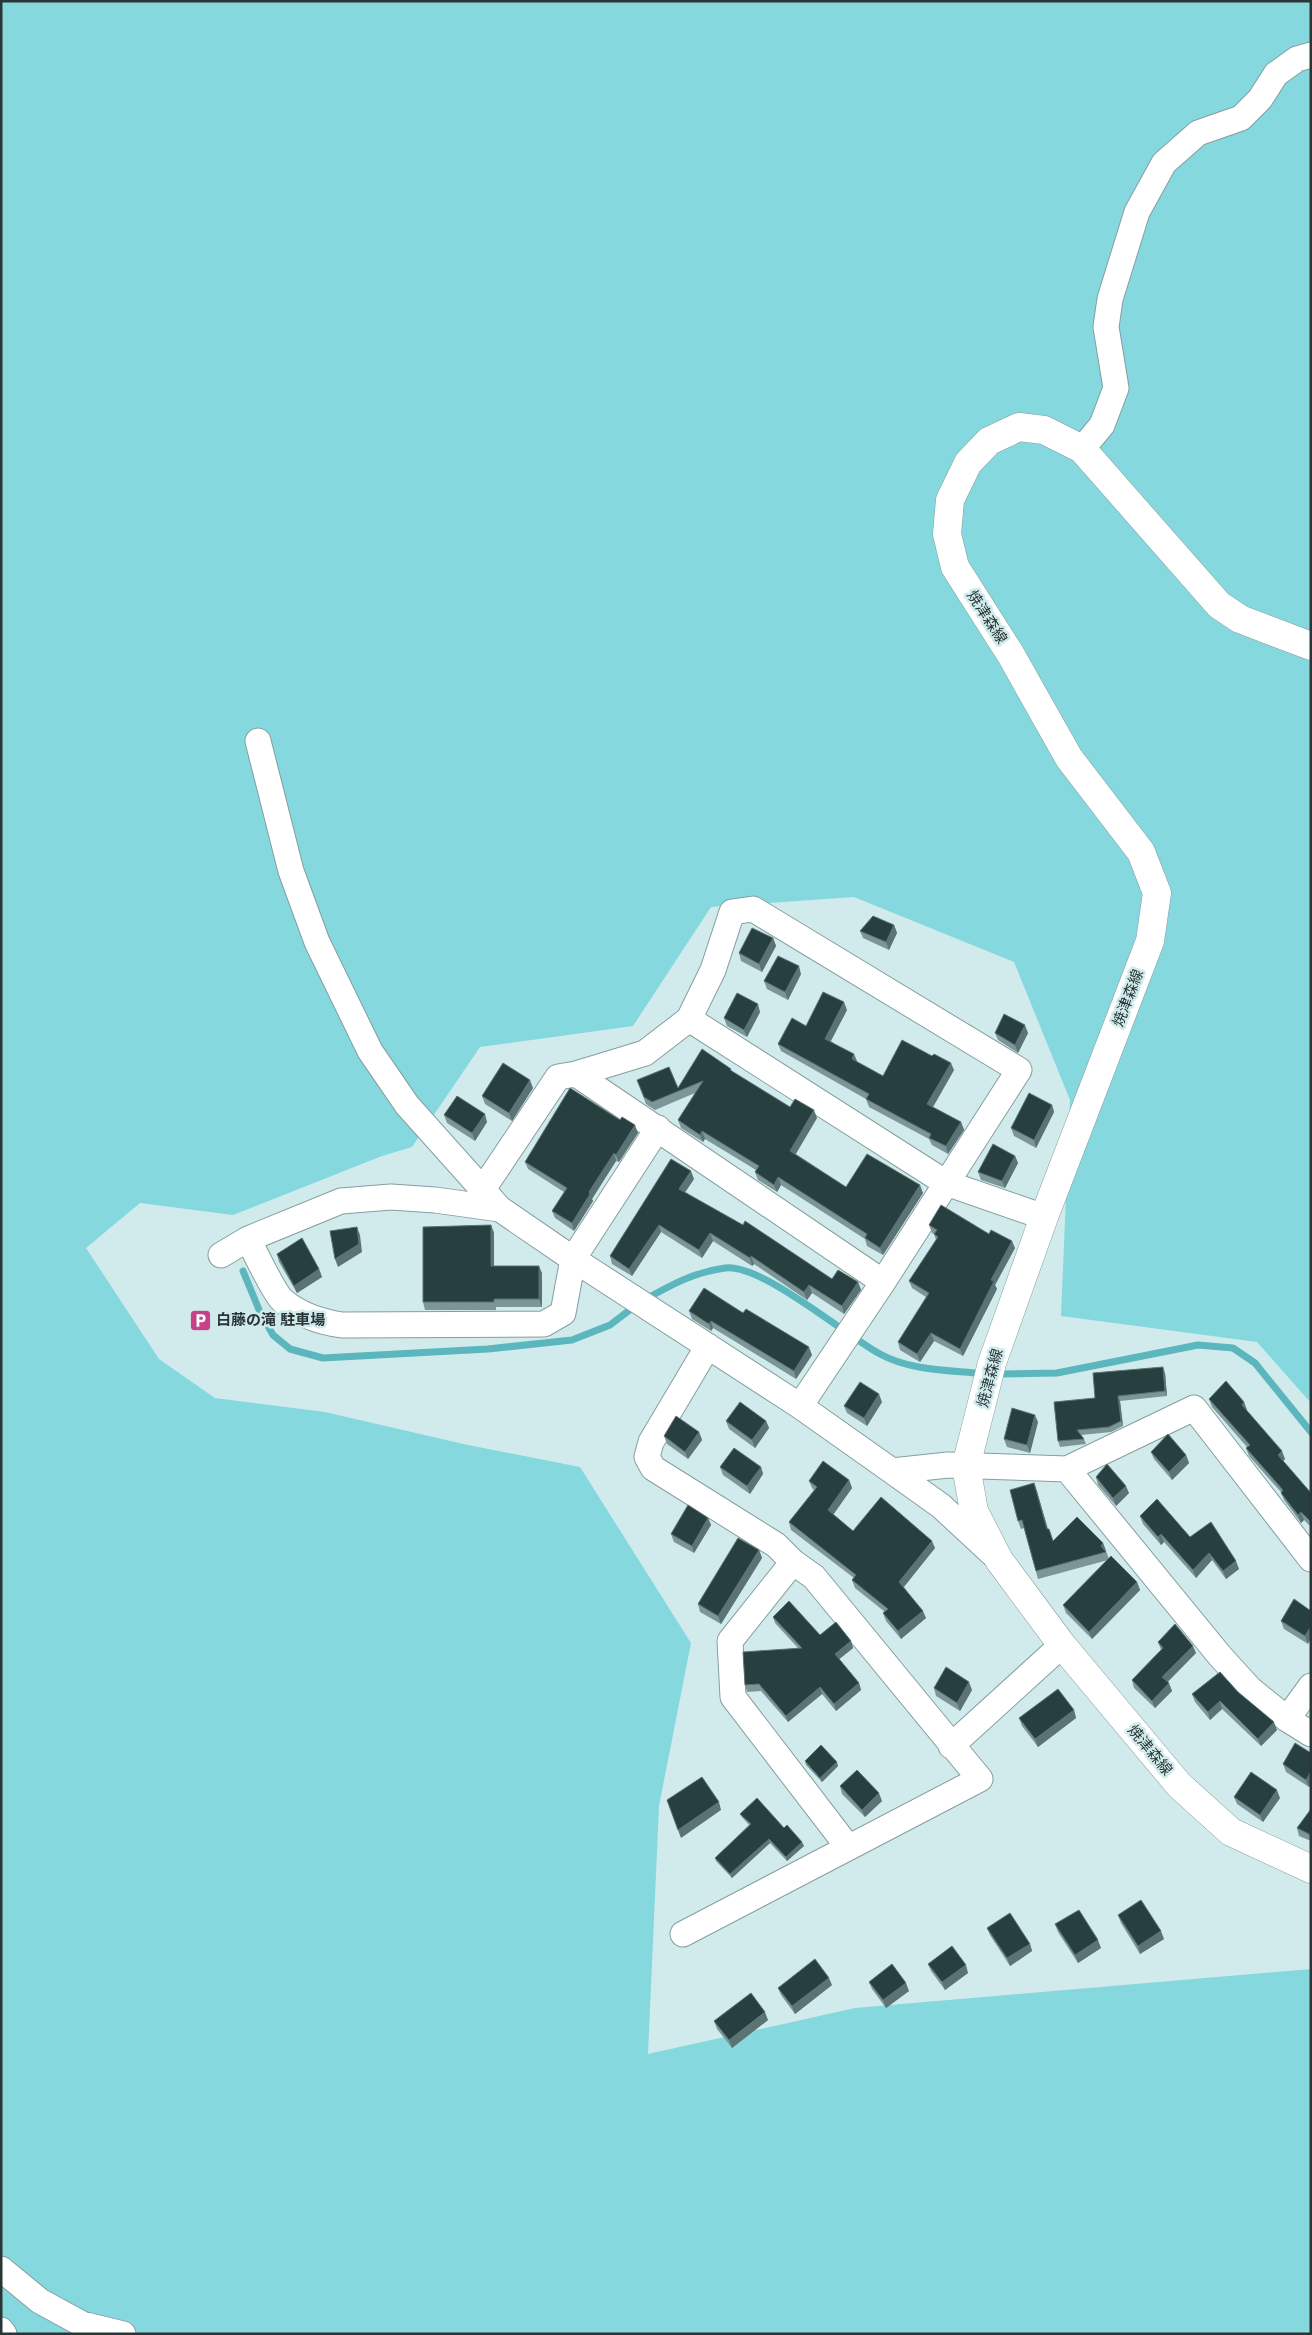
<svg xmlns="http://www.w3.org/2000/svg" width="1312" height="2335" font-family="Helvetica,'Noto Sans JP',sans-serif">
  <rect width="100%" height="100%" fill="#d1ebed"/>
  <!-- green -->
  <path fill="#86d8df" d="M1,1H1311V1403L1257,1342L1061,1316L1070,1100L1014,962L854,897L711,907L633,1026L480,1047L412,1147L382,1156L233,1215L140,1203L86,1248L159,1359L215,1398L325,1412L468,1445L580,1467L691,1643L659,1806L648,2054L855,2008L1311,1969V2334H1Z"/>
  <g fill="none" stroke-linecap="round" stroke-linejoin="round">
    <!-- stream -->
    <path stroke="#5cb6bd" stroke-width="7" d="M243,1271L260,1312L273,1335L290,1349L323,1358L488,1349L572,1340L610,1325L635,1306
      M644,1300C671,1285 694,1272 725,1268C761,1263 845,1335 880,1354C911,1371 949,1370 984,1374
      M995,1374L1057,1373L1198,1345L1233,1348L1255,1363L1311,1432"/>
    <defs>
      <path id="street" d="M1082,449L1102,425L1116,388L1106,327L1110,299L1137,212L1164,163L1198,133L1241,118L1260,99L1276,74L1297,59L1311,55
        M258,741L291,871L317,942L370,1051L407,1105L500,1209L573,1259L800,1406L892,1471L948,1465L1067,1469L1194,1408L1311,1559
        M689,1019L946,1183L1044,1217
        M576,1074L883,1282
        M483,1189L558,1077L576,1074L645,1053L689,1019L713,970L732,912L753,909L1019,1070L883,1282L800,1406
        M248,1239C255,1252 273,1291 282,1300C298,1314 321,1322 342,1325L544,1324L563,1313L573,1259L658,1128
        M221,1255L248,1239L341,1201L391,1197L435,1200L500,1209
        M1067,1469L1220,1656L1250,1689L1287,1719L1311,1734
        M892,1471L941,1506L995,1556
        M793,1562L730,1641L733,1697L848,1847
        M1287,1719L1311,1686
        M951,1746L1062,1645
        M683,1934L980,1779L814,1577L793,1562L776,1545L653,1468L647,1457L651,1442L708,1346
        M1,2269L40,2301L82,2324L123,2334
        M1,2330L4,2334"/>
      <path id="primary" d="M1311,646L1240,619L1219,605L1082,449L1044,430L1019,427L989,441L968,463L950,500L947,534L955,567L1011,655L1069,758L1141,852L1157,893L1150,941L1044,1217L992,1363L966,1466L974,1511L999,1560L1062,1645L1179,1785L1231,1832L1311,1869"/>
    </defs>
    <!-- street casing -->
    <use href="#street" stroke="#859ea0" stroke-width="27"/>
    <!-- primary casing -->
    <use href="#primary" stroke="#859ea0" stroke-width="29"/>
    <!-- street -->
    <use href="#street" stroke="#fff" stroke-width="25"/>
    <!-- primary -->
    <use href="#primary" stroke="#fff" stroke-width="28"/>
  </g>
  <!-- wall -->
  <path fill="#7c9596" d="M894,925L897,933L889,950L863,938L860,931Z
    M773,938L776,946L762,972L741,961L739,953Z
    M801,974L788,1000L767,989L764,981Z
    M847,1010L831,1041L857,1061V1062L883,1076L954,1070L933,1107L961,1122L964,1130L948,1154L932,1145L929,1139L869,1107L866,1099L781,1051L778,1044L806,1026Z
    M760,1012L747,1037L727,1026L724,1018Z
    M995,1033H1028L1018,1053L998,1040Z
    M731,1069L732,1071L790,1107L817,1118L796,1154L846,1187L923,1193L883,1255L867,1246L865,1239L781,1185L777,1192L758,1180L755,1172L756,1170L705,1139L703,1142L681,1128L678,1120L695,1093L655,1110L646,1104L640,1088H678Z
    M533,1088L512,1121L485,1104L482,1096Z
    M1052,1105L1054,1112L1036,1148L1014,1136L1011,1128Z
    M444,1115L487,1122L475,1141L447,1123Z
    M638,1133L619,1162L616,1161L592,1199L593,1201L574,1231L555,1218L552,1211L564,1192L528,1169L525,1162Z
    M1015,1156L1018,1163L1005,1188L981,1180L978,1172Z
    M694,1179L685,1192L832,1279L858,1282L861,1290L844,1314L812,1293L807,1300L754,1264L752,1266L713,1241L702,1258L661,1232L632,1276L612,1264L610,1256Z
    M491,1225L494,1233V1266L542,1273V1307H496V1310H425L423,1302Z
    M929,1225L989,1234L1015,1248L995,1285L997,1289L963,1356L934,1341L920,1362L900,1350L898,1342L926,1297L912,1288L909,1281L936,1240L934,1234L932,1233Z
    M277,1254L319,1269L322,1277L297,1293L279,1262Z
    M689,1311L743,1313L812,1355L796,1379L713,1328L711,1331L692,1319Z
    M1165,1373L1167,1396L1120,1401L1123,1426L1111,1432L1081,1435L1084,1439L1086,1444L1060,1447L1058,1441L1095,1398Z
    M1209,1399L1244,1402L1247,1411L1285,1459L1283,1461L1311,1493V1527L1304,1520L1301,1523L1284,1500L1281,1492L1249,1456L1246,1448L1247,1447L1212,1407Z
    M882,1402L867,1426L847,1413L844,1406Z
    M726,1421H766L769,1428L755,1448L729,1429Z
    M1038,1422L1030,1453L1007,1447L1004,1439Z
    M699,1432L702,1440L688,1459L667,1444L664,1436Z
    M1151,1452L1186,1455L1189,1463L1172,1480L1154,1459Z
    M720,1467H761L763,1474L750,1494L723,1475Z
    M1096,1477L1129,1493L1116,1506L1098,1485Z
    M849,1480L852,1488L833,1514L853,1531L935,1548L904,1587L926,1618L901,1639L886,1621L883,1613L885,1612L855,1588L852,1580L854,1578L791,1530L789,1522L814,1490L812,1488L809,1481Z
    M1034,1483L1048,1529L1053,1540L1103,1543L1109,1559L1137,1582L1140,1590L1092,1639L1066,1613L1063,1605L1108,1560L1038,1579L1024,1528L1021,1529L1018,1521Z
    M1140,1516L1190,1537L1239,1569L1226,1579L1212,1560L1196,1578L1164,1542L1161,1545L1143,1524Z
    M708,1518L711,1525L694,1553L674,1542L671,1534Z
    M759,1550L762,1558L721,1624L700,1612L698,1604Z
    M1311,1611L1308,1644L1284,1629L1281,1621Z
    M773,1617L820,1635L851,1641L853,1648L839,1659L859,1683L861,1690L836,1711L822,1694L788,1722L761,1691L747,1692L745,1685L798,1648L775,1623Z
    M1158,1642L1196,1653L1168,1682L1172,1691L1155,1708L1134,1688L1132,1680L1161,1650Z
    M934,1688L972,1690L960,1711L936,1696Z
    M1238,1692L1277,1730L1261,1746L1222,1709L1210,1720L1195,1702L1192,1694Z
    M1074,1710L1076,1718L1038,1747L1022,1726L1019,1718Z
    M1311,1753V1784L1309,1787L1286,1772L1283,1764Z
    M805,1761L838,1766L822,1782L806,1765Z
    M840,1786L882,1801L865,1817L842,1794Z
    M1234,1797L1280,1798L1263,1822L1237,1804Z
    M1311,1809V1841L1299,1836L1297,1828Z
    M740,1814L784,1828L804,1846L787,1861L770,1843L732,1878L716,1861L715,1858L749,1825L742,1817Z
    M1118,1915L1164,1939L1140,1954L1121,1923Z
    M1055,1924L1101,1948L1078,1963L1058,1932Z
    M987,1928L1030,1944L1032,1951L1010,1966L990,1935Z
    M928,1964L968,1973L945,1990L931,1971Z
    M869,1982L909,1991L886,2008L872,1989Z
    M832,1985L795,2014L781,1995L778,1988Z
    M768,2020L732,2048L717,2029L714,2021Z"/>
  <!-- shaded-wall -->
  <path fill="#5b7374" d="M894,925L897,933L889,950L886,942Z
    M773,938L776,946L762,972L759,964Z
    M799,966L801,974L788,1000L785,992Z
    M844,1002L847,1010L828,1046L825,1039Z
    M758,1004L760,1012L747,1037L744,1030Z
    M1025,1025L1028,1033L1018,1053L1015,1045Z
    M854,1054L857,1061L854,1067L852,1059Z
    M951,1063L954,1070L930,1112L927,1104Z
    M530,1080L533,1088L512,1121L509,1113Z
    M1052,1105L1054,1112L1036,1148L1034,1140Z
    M814,1110L817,1118L793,1158L790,1151Z
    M485,1114L487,1122L475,1141L472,1133Z
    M961,1122L964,1130L948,1154L946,1146Z
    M635,1125L638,1133L619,1162L616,1155Z
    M702,1131L705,1139L703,1142L700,1135Z
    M614,1153L616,1161L592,1199L593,1201L574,1231L572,1223L589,1192Z
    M1015,1156L1018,1163L1005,1188L1002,1181Z
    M691,1171L694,1179L682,1197L679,1189Z
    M778,1177L781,1185L777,1192L774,1185Z
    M920,1185L923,1193L883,1255L880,1248Z
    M491,1225L494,1233V1274L491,1266Z
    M659,1225L661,1232L632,1276L629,1269Z
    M357,1227L360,1235L362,1252L338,1267L335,1259Z
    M710,1233L713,1241L702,1258L699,1250Z
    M1012,1241L1015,1248L995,1285L997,1289L963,1356L960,1349L991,1280Z
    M751,1256L754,1264L752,1266L750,1258Z
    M539,1266L542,1273V1307L539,1299Z
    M319,1269L322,1277L297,1293L294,1286Z
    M858,1282L861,1290L844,1314L842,1306Z
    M809,1285L812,1293L807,1300L804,1292Z
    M711,1321L713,1328L711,1331L709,1324Z
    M931,1333L934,1341L920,1362L917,1354Z
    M809,1347L812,1355L796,1379L794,1371Z
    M1163,1367L1165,1373L1167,1396L1165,1391Z
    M879,1394L882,1402L867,1426L864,1418Z
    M1118,1396L1120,1401L1123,1426L1121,1421Z
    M1244,1402L1247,1410L1244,1413L1242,1405Z
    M1035,1415L1038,1422L1030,1453L1027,1445Z
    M766,1421L769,1428L755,1448L752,1440Z
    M699,1432L702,1440L688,1459L685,1452Z
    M1282,1451L1285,1459L1281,1463L1278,1455Z
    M1186,1455L1189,1463L1172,1480L1169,1472Z
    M761,1467L763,1474L750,1494L747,1486Z
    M849,1480L852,1488L831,1518L828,1510Z
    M1034,1483L1037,1491L1050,1537L1047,1529Z
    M1126,1486L1129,1493L1116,1506L1113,1498Z
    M1301,1512L1304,1520L1301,1523L1298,1515Z
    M708,1518L711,1525L694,1553L692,1546Z
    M1161,1534L1164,1542L1161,1545L1158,1537Z
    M932,1541L935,1548L902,1589L899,1582Z
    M1103,1543L1106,1551L1105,1552L1101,1546Z
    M759,1550L762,1558L721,1624L718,1616Z
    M1209,1553L1212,1560L1196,1578L1193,1570Z
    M1236,1561L1239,1569L1226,1579L1223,1571Z
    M1137,1582L1140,1590L1092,1639L1089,1632Z
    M923,1611L926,1618L901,1639L898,1631Z
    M1311,1626V1638L1308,1644L1305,1636Z
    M851,1641L853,1648L837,1661L835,1654Z
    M1193,1646L1196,1653L1165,1684L1162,1677Z
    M969,1682L972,1690L960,1711L957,1703Z
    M859,1683L861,1690L836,1711L834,1704Z
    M1169,1683L1172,1691L1155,1708L1152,1701Z
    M820,1687L822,1694L788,1722L786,1716Z
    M1220,1701L1222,1709L1210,1720L1208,1712Z
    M1074,1710L1076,1718L1038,1747L1035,1739Z
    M1274,1722L1277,1730L1261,1746L1258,1739Z
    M837,1762L838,1766L822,1782L820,1778Z
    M1311,1771V1784L1309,1787L1306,1780Z
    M1277,1790L1280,1798L1263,1822L1260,1815Z
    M879,1793L882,1801L865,1817L862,1810Z
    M719,1802L721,1810L681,1838L678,1830Z
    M769,1839L770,1843L732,1878L730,1874Z
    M802,1842L804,1846L787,1861L786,1857Z
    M1161,1931L1164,1939L1140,1954L1138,1946Z
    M1098,1940L1101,1948L1078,1963L1075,1955Z
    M1030,1944L1032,1951L1010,1966L1007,1958Z
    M966,1965L968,1973L945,1990L942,1982Z
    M829,1978L832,1985L795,2014L792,2006Z
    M906,1983L909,1991L886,2008L883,2000Z
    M765,2012L768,2020L732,2048L729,2040Z"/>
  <!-- building -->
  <path fill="#283f40" stroke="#5b7374" d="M873,916L894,925L886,942L860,931Z
    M752,928L773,938L759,964L739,953Z
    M778,956L799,966L785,992L764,981Z
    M823,992L844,1002L825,1039L854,1054L852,1059L883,1076L902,1040L932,1056L934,1054L951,1063L927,1104L961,1122L946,1146L929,1138L931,1134L866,1099L869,1094L778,1044L792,1018L806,1026Z
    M737,993L758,1004L744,1030L724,1018Z
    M1004,1014L1025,1025L1015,1045L995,1033Z
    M702,1049L731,1069L730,1070L790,1107L795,1099L814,1110L790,1151L846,1187L867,1154L920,1185L880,1248L865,1238L867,1234L778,1177L774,1185L755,1172L759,1166L702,1131L700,1135L678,1120L703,1081L652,1102L644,1097L637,1080L669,1067L678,1088Z
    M503,1063L530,1080L509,1113L482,1096Z
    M570,1088L620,1120L622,1117L635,1125L616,1155L614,1153L589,1192L590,1194L572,1223L552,1211L567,1188L525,1162Z
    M1029,1093L1052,1105L1034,1140L1011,1128Z
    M457,1096L485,1114L472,1133L444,1115Z
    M993,1144L1015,1156L1002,1181L978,1172Z
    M671,1159L691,1171L679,1189L743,1225L745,1221L832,1279L838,1270L858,1282L842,1306L809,1285L804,1292L751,1256L750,1258L710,1233L699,1250L659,1225L629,1269L610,1256Z
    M941,1205L989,1234L991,1230L1012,1241L991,1280L994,1281L960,1349L931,1333L917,1354L898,1342L929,1293L909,1281L938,1237L934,1234L937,1230L929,1225Z
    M491,1225V1266H539V1299H494V1302H423V1227Z
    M357,1227L359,1244L335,1259L330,1231Z
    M302,1238L319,1269L294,1286L277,1254Z
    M704,1288L743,1313L746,1309L809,1347L794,1371L711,1321L709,1324L689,1311Z
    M1163,1367L1165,1391L1118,1396L1121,1421L1109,1427L1077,1430L1084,1439L1058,1441L1054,1402L1095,1398L1093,1373Z
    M1226,1381L1244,1402L1242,1405L1282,1451L1278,1455L1311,1493V1522L1301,1512L1298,1515L1281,1493L1283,1490L1246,1448L1250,1445L1209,1399Z
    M860,1382L879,1394L864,1418L844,1406Z
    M740,1402L766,1421L752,1440L726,1421Z
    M1012,1408L1035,1415L1027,1445L1004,1439Z
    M676,1416L699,1432L685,1452L664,1436Z
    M1168,1434L1186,1455L1169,1472L1151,1452Z
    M734,1448L761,1467L747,1486L720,1467Z
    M823,1461L849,1480L828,1510L853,1531L881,1497L932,1541L899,1582L923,1611L898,1631L883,1613L888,1609L852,1580L856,1575L789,1522L817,1487L809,1481Z
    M1107,1464L1126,1486L1113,1498L1096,1477Z
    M1034,1483L1047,1529H1049L1053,1541L1077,1517L1103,1543L1101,1546L1106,1552L1036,1571L1022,1520L1018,1521L1010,1490Z
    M1157,1499L1190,1537L1211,1522L1236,1561L1223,1571L1209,1553L1193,1570L1161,1534L1158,1537L1140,1516Z
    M688,1505L708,1518L692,1546L671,1534Z
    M738,1538L759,1550L718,1616L698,1604Z
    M1111,1556L1137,1582L1089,1632L1063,1605Z
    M1294,1599L1311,1611V1626L1305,1636L1281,1621Z
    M789,1601L820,1635L836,1622L851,1641L835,1654L859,1683L834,1704L820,1687L786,1716L759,1684L745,1685L743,1652L802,1648L773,1617Z
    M1175,1624L1193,1646L1162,1677L1169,1683L1152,1701L1132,1680L1163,1648L1158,1642Z
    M946,1667L969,1682L957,1703L934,1688Z
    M1220,1672L1238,1692L1274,1722L1258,1739L1220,1701L1208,1712L1192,1694Z
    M1058,1689L1074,1710L1035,1739L1019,1718Z
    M1295,1743L1311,1753V1771L1306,1780L1283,1764Z
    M821,1745L837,1762L820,1778L805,1761Z
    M857,1770L879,1793L862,1810L840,1786Z
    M1251,1772L1277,1790L1260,1815L1234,1797Z
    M702,1777L719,1802L678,1830L667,1800Z
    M757,1798L784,1828L787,1825L802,1842L786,1857L769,1839L730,1874L715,1858L751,1824L740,1814Z
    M1311,1809V1835L1297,1828Z
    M1141,1900L1161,1931L1138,1946L1118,1915Z
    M1079,1910L1098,1940L1075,1955L1055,1924Z
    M1010,1913L1030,1944L1007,1958L987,1928Z
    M952,1946L966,1965L942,1982L928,1964Z
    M815,1959L829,1978L792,2006L778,1988Z
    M892,1964L906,1983L883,2000L869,1982Z
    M751,1993L765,2012L729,2040L714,2021Z"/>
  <!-- icons -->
  <defs>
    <symbol id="parking-square" viewBox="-11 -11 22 22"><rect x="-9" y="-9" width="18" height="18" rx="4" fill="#c64286" stroke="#d1ebed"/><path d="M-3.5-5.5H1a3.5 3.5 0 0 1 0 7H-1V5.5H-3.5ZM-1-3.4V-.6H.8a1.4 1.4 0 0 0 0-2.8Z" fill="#fff"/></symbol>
  </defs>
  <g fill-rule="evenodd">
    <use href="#parking-square" x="188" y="1308" width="25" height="25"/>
  </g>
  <g text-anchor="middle" stroke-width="5" stroke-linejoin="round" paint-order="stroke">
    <!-- street labels -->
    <g font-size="15" fill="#2a3535" stroke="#d1ebed">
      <text transform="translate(987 617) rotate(57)" y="5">焼津森線</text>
      <text transform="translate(1128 998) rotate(-69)" y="5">焼津森線</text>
      <text transform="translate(990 1378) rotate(-75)" y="5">焼津森線</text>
      <text transform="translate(1150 1750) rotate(50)" y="5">焼津森線</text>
    </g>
    <!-- poi labels -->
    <g font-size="15" font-weight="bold" fill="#2a3535" stroke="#d1ebed" text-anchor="start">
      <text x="216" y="1325">白藤の滝 駐車場</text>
    </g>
  </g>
  <!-- border -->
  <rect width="1312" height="2335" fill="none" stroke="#2a3535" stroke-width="5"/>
</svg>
